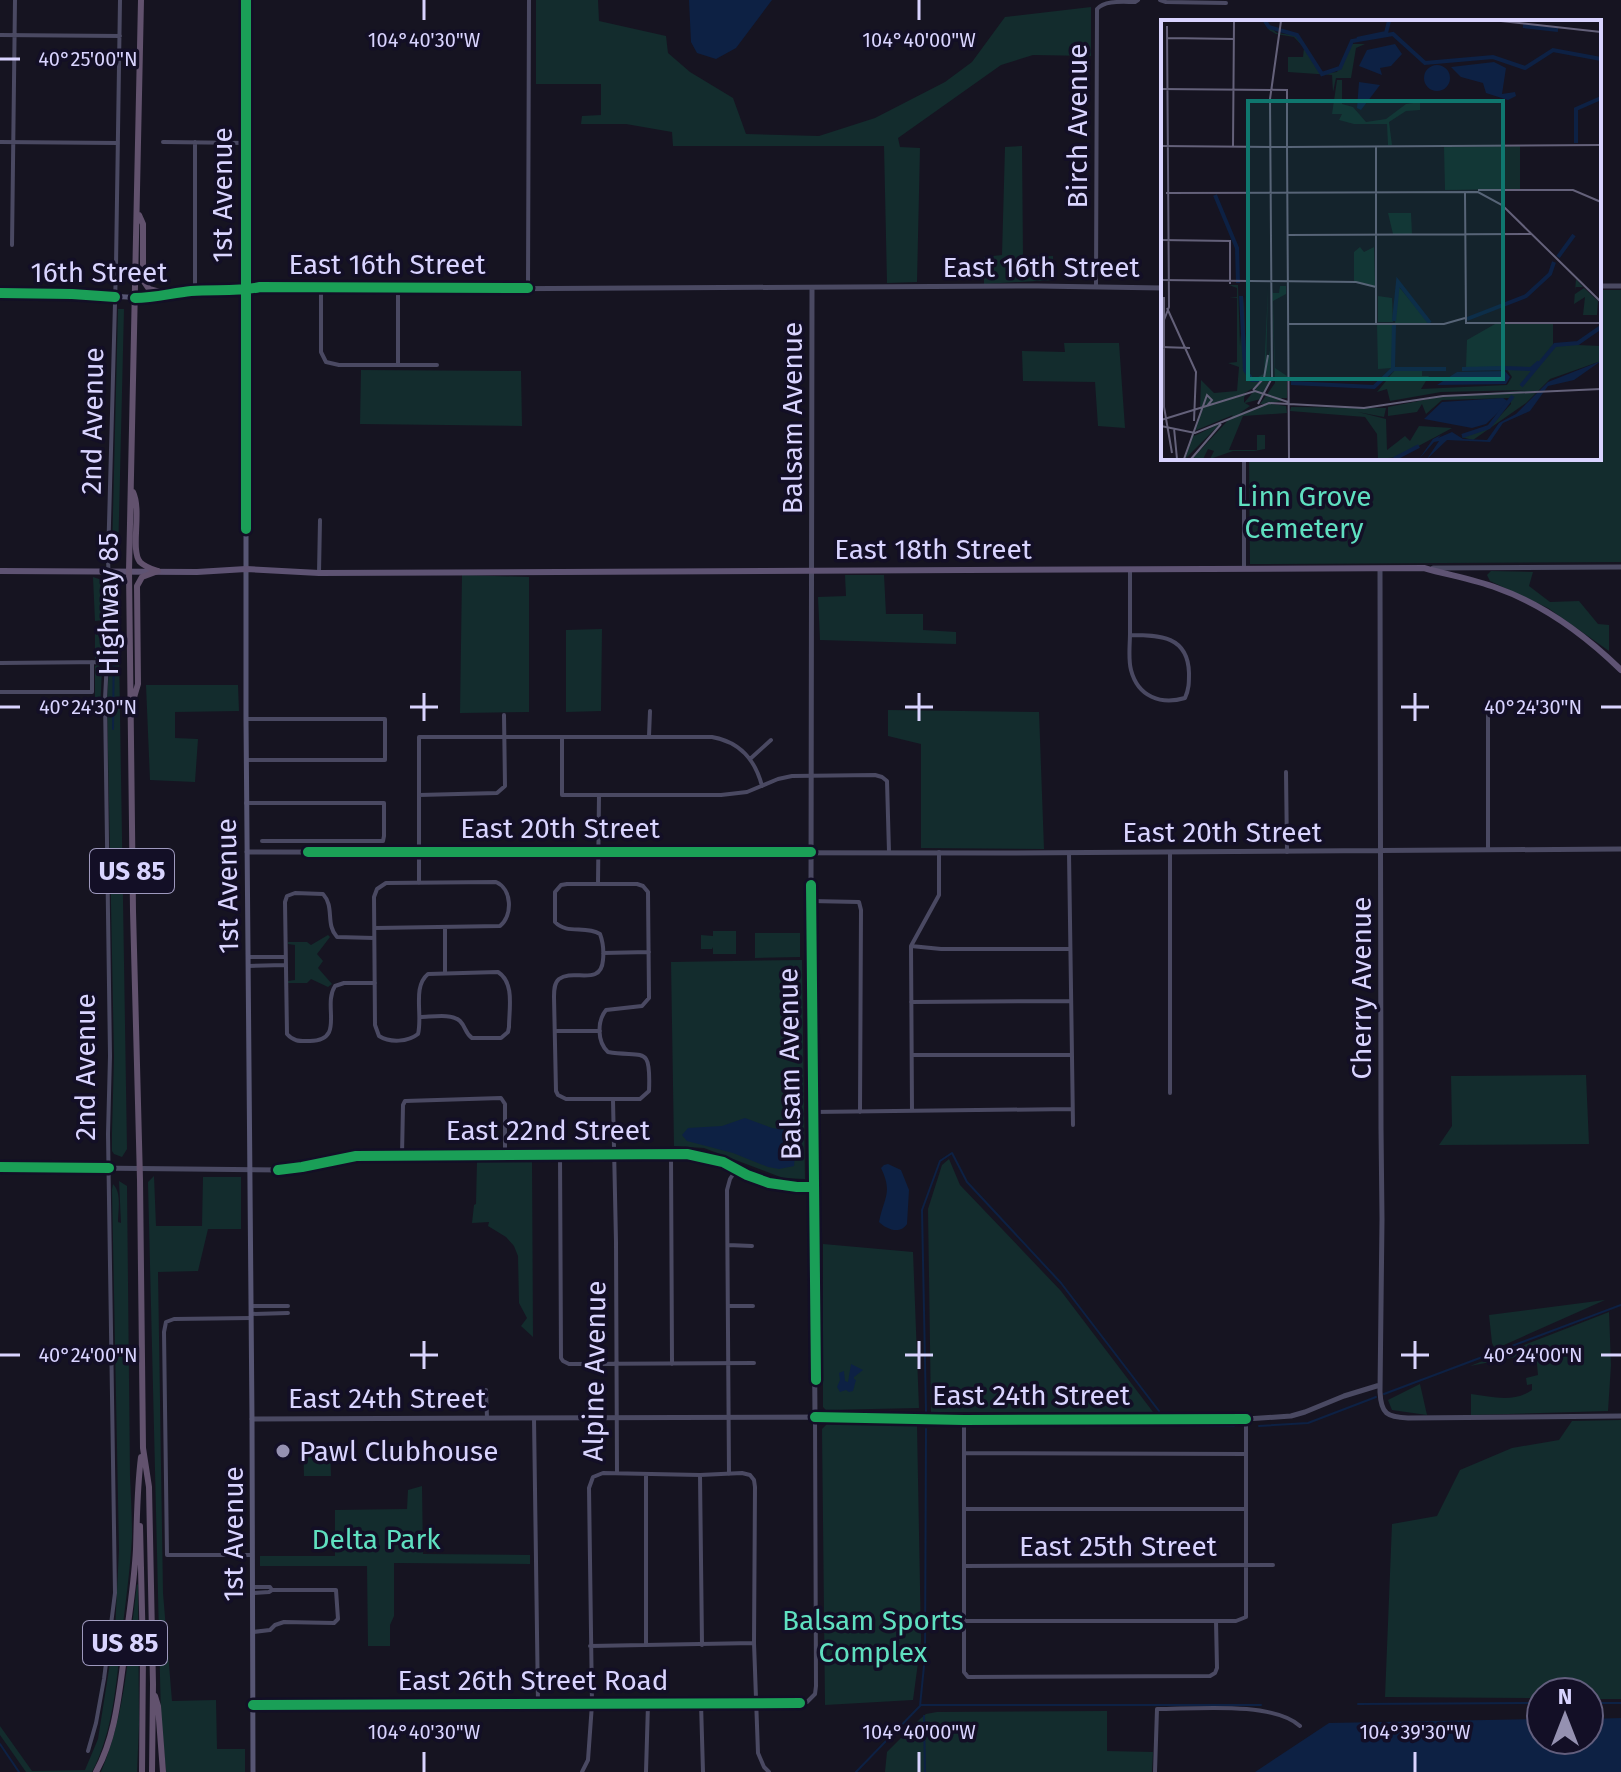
<svg xmlns="http://www.w3.org/2000/svg" width="1621" height="1772" font-family="'Fira Sans',sans-serif">
  <rect width="100%" height="100%" fill="#161421"/>
  <!-- green -->
  <path fill="#132c2d" d="M536,0H598L599,21L666,36L668,53L690,72L733,98L746,134L819,136L875,118L945,82L972,62L1005,17L1091,7V56L1033,55L1001,65L898,138L900,147L920,148L917,282L887,283L884,146H673L672,132L626,124H581L582,116L601,115V84H536Z
    M1022,146L1023,257L1053,256L1054,280L984,284V257L1002,255L1005,147Z
    M1599,290H1621V562L1250,564L1249,458H1599Z
    M118,309H124L118,558L116,559L113,558L112,553Z
    M1064,343H1119L1125,428L1098,426L1095,382L1023,381L1022,351L1065,352Z
    M361,370L521,371L522,426L360,424Z
    M1491,571L1533,572L1529,586L1550,602L1579,601L1598,624L1609,625V651L1548,608L1490,581L1487,575Z
    M462,575L529,577V712L460,713Z
    M845,575H884L886,614H923V630L956,632V644L820,640L818,597L846,596Z
    M93,577L102,580C107,591 106,608 104,620L95,621Z
    M115,582L118,588L127,1149L122,1157L114,1154L112,1151V1132L114,1057L107,699L113,608L112,586Z
    M99,628H102C108,636 104,648 103,658L95,659V631Z
    M602,629L601,711L566,712V630Z
    M98,665L102,669L100,712H95V666Z
    M146,685H238L239,711L175,712V738L198,739L195,782L150,780Z
    M888,710L1039,712L1044,849L921,848V744L888,736Z
    M713,931H736V954H713V947L712,949H701V935L713,936Z
    M755,933H800V957L755,958Z
    M328,935L330,937L317,954L323,961L318,968L332,984L328,987L311,979L307,983H288V981L295,980V945L288,944V942H307L311,945Z
    M802,960L805,1179L783,1178L704,1148L674,1146L671,962Z
    M1586,1075L1589,1144L1439,1145L1452,1126L1451,1076Z
    M949,1159L960,1185L1061,1291L1153,1412H931L928,1209L942,1165Z
    M477,1161H532L533,1337L521,1326L527,1318L519,1303L518,1256L514,1246L506,1237L488,1226L489,1222L472,1223L474,1205L476,1204Z
    M154,1176L156,1226H202L203,1177H241V1229H208L198,1271L158,1272L163,1593L172,1701L216,1700L217,1749H245V1772H166L161,1717L148,1182Z
    M119,1181L127,1186L130,1476C131,1496 132,1517 132,1537C130,1572 125,1607 121,1641C116,1685 113,1732 92,1772H26L0,1735V1726L32,1771L85,1770L98,1739L115,1631L119,1550L112,1190L113,1184C122,1193 118,1210 118,1222L121,1223Z
    M823,1244L913,1252L919,1408L826,1410L823,1407Z
    M1605,1300L1495,1349L1492,1343L1489,1315Z
    M1609,1312L1611,1365L1608,1411L1471,1415V1394C1493,1397 1513,1403 1532,1390V1384L1527,1385L1526,1378L1538,1375L1536,1353L1470,1366Z
    M1420,1384L1427,1415L1392,1410L1388,1400Z
    M1621,1420V1699H1589V1692H1541V1698L1385,1697L1392,1524L1437,1516L1460,1470L1512,1448L1559,1440L1572,1421Z
    M827,1424L917,1425L921,1640L913,1700L825,1705L822,1429Z
    M315,1445H330L331,1476H304C304,1463 301,1451 315,1445Z
    M422,1486L423,1554L530,1555V1564L394,1563V1616L390,1625V1646H368L367,1566H260V1556H335V1510L407,1509L408,1490Z
    M137,1584L138,1585L139,1724L137,1772H101C126,1713 129,1647 137,1584Z
    M1107,1711V1751L1153,1752L1152,1772H885L887,1752L920,1719L926,1714L937,1712Z"/>
  <!-- water -->
  <path fill="#0d2144" d="M689,0H772L736,48L716,59L697,53L691,42Z
    M745,1118L772,1128L793,1131L797,1134L794,1166L779,1169L768,1167L733,1153L687,1141L682,1135L688,1128L722,1126Z
    M888,1164L901,1170L909,1190L907,1224C900,1235 886,1229 879,1222C884,1197 893,1193 881,1168L884,1165Z
    M851,1364L863,1370L854,1377V1379L856,1380L853,1391L849,1392L846,1390L840,1392L837,1387L840,1380L839,1373L844,1371L845,1381L848,1382Z
    M1621,1718V1772H1255L1329,1723L1541,1719V1740H1589V1719Z"/>
  <g fill="none" stroke-linecap="round" stroke-linejoin="round">
    <!-- stream -->
    <path stroke="#0d2144" stroke-width="2" d="M113,729L114,637
      M1384,1394L1621,1305
      M926,1411L922,1210L940,1161L952,1153L967,1182L1061,1283L1159,1411
      M1173,1425L1234,1426
      M1259,1426L1308,1423L1376,1397
      M1589,1703H1621
      M1358,1704L1541,1703
      M921,1705H1261
      M924,1716L925,1772
      M0,1744L19,1772
      M856,1772L920,1706L925,1656L926,1429"/>
    <!-- minor -->
    <path stroke="#4a4962" stroke-width="4" d="M1160,0L1166,2L1226,3
      M0,35L120,36
      M0,142L118,143
      M163,142L247,143
      M12,245L15,0
      M321,287V352L326,362L339,365H437
      M1096,287L1097,9C1105,0 1122,2 1135,2L1138,0
      M528,288L529,0
      M195,291V142
      M398,364V289
      M1244,568V458
      M319,573L320,520
      M1130,635C1160,635 1188,636 1189,673C1189,683 1189,689 1185,698C1161,705 1138,697 1131,670C1128,659 1130,645 1130,633C1130,612 1130,591 1130,570
      M0,663L106,662
      M0,692H92V662
      M1488,716V850
      M649,736L650,711
      M562,737V795H721L747,792L778,779L792,776L875,775L882,777L887,781L889,852
      M750,759L771,740
      M246,760H385V719H247
      M1286,772L1287,852
      M419,795L497,793L505,786L504,715
      M246,803H384V836L383,841H262
      M1069,853L1073,1125
      M1170,853V1093
      M419,883V737H712C740,742 755,759 762,786
      M598,883L599,795
      M567,884H637L643,886L648,892L649,998L642,1006L606,1010C597,1021 597,1042 608,1052C644,1058 651,1044 649,1091L640,1099H566L558,1095L556,1091L554,997C554,991 554,983 559,979C573,968 601,987 603,960C604,950 603,942 600,934C585,925 567,935 555,922V892L561,885Z
      M811,901L859,902L861,910L860,1112
      M375,928L500,926C513,915 512,889 496,882L386,883L377,889L374,897L375,1025L379,1036C390,1043 408,1042 418,1034C423,1015 412,987 428,974L498,972C515,983 509,1009 509,1027L508,1032L501,1038H472C465,1033 466,1027 460,1021C452,1013 431,1017 420,1017
      M445,928V972
      M374,938L337,937C325,924 335,907 323,894L295,893L287,896L285,902L287,1034C294,1042 300,1041 310,1041C346,1040 322,1006 335,986L344,983H375
      M911,946L941,949H1070
      M603,953L649,952
      M248,957H285
      M248,966L285,965
      M911,1002L1071,1001
      M555,1031H600
      M912,1055H1071
      M613,1100L616,1242L617,1473
      M912,1111L911,946L939,895V852
      M812,1112L1072,1109
      M560,1154L561,1358L563,1361L569,1364L754,1363
      M402,1155L403,1105L405,1101L501,1098L505,1104V1154
      M671,1155L672,1364
      M728,1245L752,1246
      M251,1306H288
      M728,1306H753
      M251,1314L288,1313
      M251,1318L174,1319L166,1322L164,1332L167,1555H252
      M486,1390L487,1418
      M534,1418L538,1704
      M964,1420V1672L968,1677L1210,1676L1215,1673L1217,1668L1216,1621
      M965,1453L1246,1454
      M646,1474V1645
      M729,1474L727,1190L730,1179L736,1170
      M700,1475L702,1645
      M965,1509H1246
      M964,1566L1273,1565
      M253,1587H270L272,1590L269,1592L253,1593
      M964,1621H1236L1246,1617V1419
      M253,1632L270,1630L275,1625L284,1622L334,1623L338,1619L336,1590H272
      M590,1646L754,1643
      M701,1703L703,1772
      M254,1705L807,1702L815,1694L816,1686L815,1417
      M88,1751L96,1723L104,1679L115,1593L108,1134L110,1056L105,699L110,602L108,560L116,266L120,0
      M582,1772L588,1760L592,1704L589,1488L593,1477L603,1473L700,1475L742,1473L750,1475L754,1480L755,1487L754,1643L758,1753L764,1767L769,1772
      M646,1772L648,1704
      M1155,1772L1157,1709C1194,1709 1273,1701 1300,1726"/>
    <!-- tertiary -->
    <path stroke="#4a4962" stroke-width="5" d="M246,0V290L260,287H321L438,289L1038,286L1163,288
      M1599,286H1621
      M812,288L811,885L815,1417
      M1433,568L1621,567
      M1380,569L1381,1128L1382,1219L1380,1392C1381,1414 1387,1417 1408,1418L1621,1416
      M247,852L1002,853L1621,849
      M0,1167L282,1170L356,1156L687,1154L723,1162L747,1175L769,1183L797,1187H814
      M252,1419L825,1417L964,1420L1246,1419L1291,1416L1305,1412L1344,1396L1380,1385"/>
    <!-- secondary -->
    <path stroke="#575674" stroke-width="5" d="M0,293L72,294L145,298L195,291L246,290V719L252,1419L253,1772"/>
    <!-- primary -->
    <path stroke="#5e5373" stroke-width="6" d="M0,571L197,572L246,569L319,573L1424,568C1448,575 1473,579 1497,588C1545,605 1585,635 1621,670"/>
    <!-- trunk -->
    <path stroke="#62526e" stroke-width="6" d="M141,0L129,571L133,911L140,1180L143,1448L149,1487L153,1684L152,1772
      M139,215L143,224V280L149,289L167,294
      M133,492C142,511 130,550 140,562C145,567 152,569 158,571
      M132,704L138,684L137,586L142,577L158,571
      M140,1526L143,1653L142,1772
      M155,1696L158,1706L163,1772
      M96,1772C114,1739 118,1702 123,1665C127,1626 134,1588 136,1549C137,1517 137,1489 141,1457"/>
    <defs>
      <path id="cycleway" d="M0,293L72,294L115,297
        M135,298C154,298 172,293 191,291C214,289 237,292 260,287L528,288
        M246,529V0
        M308,852H811
        M811,885L816,1380
        M0,1167L109,1168
        M278,1170L302,1167L356,1156L687,1154L723,1162L747,1175L769,1183L797,1187H814
        M815,1417L964,1420L1246,1419
        M253,1705L800,1703"/>
    </defs>
    <!-- cycleway casing -->
    <use href="#cycleway" stroke="#130f26" stroke-width="15"/>
    <!-- cycleway -->
    <use href="#cycleway" stroke="#1a9f57" stroke-width="10"/>
  </g>
  <!-- ticks -->
  <path fill="none" stroke="#d9d4ff" stroke-width="3" d="M424,0V20M919,0V20M0,59H20M424,693V721M919,693V721M1415,693V721M0,707H20M410,707H438M905,707H933M1401,707H1429M1601,707H1621M424,1341V1369M919,1341V1369M1415,1341V1369M0,1355H20M410,1355H438M905,1355H933M1401,1355H1429M1601,1355H1621M424,1752V1772M919,1752V1772M1415,1752V1772"/>
  <!-- markers -->
  <circle fill="#9591b1" stroke="#130f26" stroke-width="3" cx="283" cy="1451" r="8"/>
  <g text-anchor="middle" stroke-width="7" stroke-linejoin="round" paint-order="stroke">
    <!-- shield labels -->
    <g fill="#130f26" stroke="#9e99be" stroke-width="2">
      <rect x="90" y="849" width="84" height="44" rx="6"/>
      <rect x="83" y="1621" width="84" height="44" rx="6"/>
    </g>
    <g font-size="26" font-weight="bold" fill="#d9d4ff">
      <text x="132" y="880">US 85</text>
      <text x="125" y="1652">US 85</text>
    </g>
    <!-- street labels -->
    <g font-size="28" fill="#d9d4ff" stroke="#130f26">
      <text transform="translate(1077 126) rotate(-90)" y="10">Birch Avenue</text>
      <text transform="translate(222 195) rotate(-90)" y="10">1st Avenue</text>
      <text x="387" y="274">East 16th Street</text>
      <text x="1041" y="277">East 16th Street</text>
      <text x="99" y="282">16th Street</text>
      <text transform="translate(792 418) rotate(-90)" y="10">Balsam Avenue</text>
      <text transform="translate(92 421) rotate(-89)" y="10">2nd Avenue</text>
      <text x="933" y="559">East 18th Street</text>
      <text transform="translate(108 604) rotate(-90)" y="10">Highway 85</text>
      <text x="560" y="838">East 20th Street</text>
      <text x="1222" y="842">East 20th Street</text>
      <text transform="translate(227 886) rotate(-91)" y="10">1st Avenue</text>
      <text transform="translate(1361 988) rotate(-90)" y="10">Cherry Avenue</text>
      <text transform="translate(789 1064) rotate(-91)" y="10">Balsam Avenue</text>
      <text transform="translate(85 1067) rotate(-90)" y="10">2nd Avenue</text>
      <text x="548" y="1140">East 22nd Street</text>
      <text transform="translate(594 1371) rotate(-89)" y="10">Alpine Avenue</text>
      <text x="1031" y="1405">East 24th Street</text>
      <text x="387" y="1408">East 24th Street</text>
      <text transform="translate(233 1534) rotate(-90)" y="10">1st Avenue</text>
      <text x="1118" y="1556">East 25th Street</text>
      <text x="533" y="1690">East 26th Street Road</text>
    </g>
    <!-- park labels -->
    <g font-size="28" fill="#5fe0c0" stroke="#130f26">
      <text x="1304" y="506">Linn Grove<tspan x="1304" dy="32">Cemetery</tspan></text>
      <text x="376" y="1549">Delta Park</text>
      <text x="873" y="1630">Balsam Sports<tspan x="873" dy="32">Complex</tspan></text>
    </g>
    <!-- poi labels -->
    <g font-size="28" fill="#d9d4ff" stroke="#130f26" text-anchor="start">
      <text x="299" y="1461">Pawl Clubhouse</text>
    </g>
  </g>
  <!-- overview -->
  <g transform="translate(1161 20)">
    <rect width="440" height="440" fill="#161421"/>
    <path d="M102,1L116,13L133,15L136,17L149,34L160,54L176,52L189,24H204L195,28L190,58H175L172,72L171,55L127,52V37H142L143,28L133,17L115,14L108,10ZM176,60H181V84L192,87L205,102L225,99L245,84L259,82V90L245,91L228,102L231,125H227L226,104H193L178,100L181,94H171ZM359,126V169L284,170L283,127ZM227,193H250L251,214H232ZM199,227L203,232L213,227L214,266L193,261V232ZM415,259L422,267H414V274L423,268L437,281L436,295H422L424,277L413,284ZM236,263L238,267L268,303H234ZM68,265H77L79,326L83,276L85,349L93,359L103,354L107,267L105,350L97,365L82,374L87,373L83,377V383L103,359L109,330V361L100,379L84,383L89,386L79,393L104,384H99L114,363L111,267L112,273H118L119,266H125V274L112,281L114,348L126,356V378H120L125,383L122,381L104,383L125,386L126,393L82,396L68,430H96V415H104V429L93,431H72L49,439L53,431L47,429L42,439H31L72,395L33,411V416L60,403L24,439L39,392L40,360L53,373L76,371L78,347L67,343L76,342V278L68,277H76V268ZM217,276L231,278L232,302H217ZM334,304H392V324L440,326V341L389,359L365,383L312,420L300,417L328,408L350,384L349,378L281,380L265,394L261,384L256,392L227,396V387L278,377L366,370L280,372L229,381L226,369L216,372L234,350H261V356H268L260,369L346,365L351,357L345,348L305,347L306,320ZM216,305H231V348L217,349ZM130,387L225,388L223,397L197,392L225,399L226,430L244,416L249,421L258,406L291,408L237,437L217,439L216,414L204,397L129,391Z" fill="#132c2d"/>
    <path d="M234,24L241,34L230,46L219,48L221,55L198,46L206,30ZM333,42L345,48L341,74L354,72L355,76L347,80L325,73L322,63L300,57L290,47ZM263 58a13 13 0 1 1 26 0a13 13 0 1 1-26 0ZM198,62L219,65L200,90L196,88ZM440,341L413,360L387,366L369,391L342,403L329,422L286,420L266,439L278,421L273,422L258,439L272,419L258,426L280,415L277,418L291,412L302,419L326,420L338,403L355,394L387,362ZM344,351L349,357L345,364L276,365L296,352ZM342,378L348,382L325,404L311,408L263,399L281,382Z" fill="#0d2144"/>
    <path fill="none" stroke="#0d2144" stroke-width="4" d="M104,1L108,7L136,15L161,54L179,48L191,21L232,14L264,43L332,37L364,48L392,30L440,39M362,6L397,10M196,19L225,13L228,1M415,123V89L440,78M54,175L76,228L77,263M397,237L413,215M80,276L84,350L91,360H98M306,299L365,276L389,254L393,242M233,301L237,262L269,303M344,348L370,349L378,342M233,349H285M301,349L344,348M130,363L213,367L232,349L233,305M360,366L394,325L417,323L440,307M301,416L328,407L352,376M233,439L258,426"/>
    <path fill="none" stroke="#64617a" stroke-width="2" d="M340,1L440,12M7,18L73,19M0,69L126,70V127L440,125M0,126L126,127L128,439M72,126L73,1M215,126V304M317,170H412L440,182M5,173L317,172L341,185L440,282M304,173L305,303H440M126,215L370,214M0,220L69,221V264M0,260L195,262L215,267M3,277V387L11,433M6,288L35,352L33,401M3,300L8,287L6,6M127,304H283L304,298M0,327L29,328M92,370L103,358L107,335M97,384L111,358L109,79L120,1M0,400L94,371L127,382M0,406L34,413L108,383L203,388L282,376L440,369M13,408L16,439M23,439L46,375L51,380L46,386M30,439L60,404"/>
    <path fill="#0f766e" fill-opacity="0.15" stroke="#0f766e" stroke-width="4" d="M87,81H342V359H87Z"/>
    <rect width="440" height="440" fill="none" stroke="#d9d4ff" stroke-width="4"/>
  </g>
  <g font-size="20" text-anchor="middle" fill="#d9d4ff" stroke="#130f26" stroke-width="7" stroke-linejoin="round" paint-order="stroke">
    <text x="424" y="47">104°40'30"W</text>
    <text x="919" y="47">104°40'00"W</text>
    <text x="88" y="66">40°25'00"N</text>
    <text x="88" y="714">40°24'30"N</text>
    <text x="1533" y="714">40°24'30"N</text>
    <text x="88" y="1362">40°24'00"N</text>
    <text x="1533" y="1362">40°24'00"N</text>
    <text x="424" y="1739">104°40'30"W</text>
    <text x="919" y="1739">104°40'00"W</text>
    <text x="1415" y="1739">104°39'30"W</text>
  </g>
  <!-- north arrow -->
  <g transform="translate(1565 1716)"><circle r="38" fill="#130f26" stroke="#625e7d" stroke-width="2"/>
  <path d="M0-6L14 30L0 20L-14 30Z" fill="#9591b1"/>
  <text y="-12" font-size="22" font-weight="bold" text-anchor="middle" fill="#d9d4ff">N</text>
  </g>
</svg>
